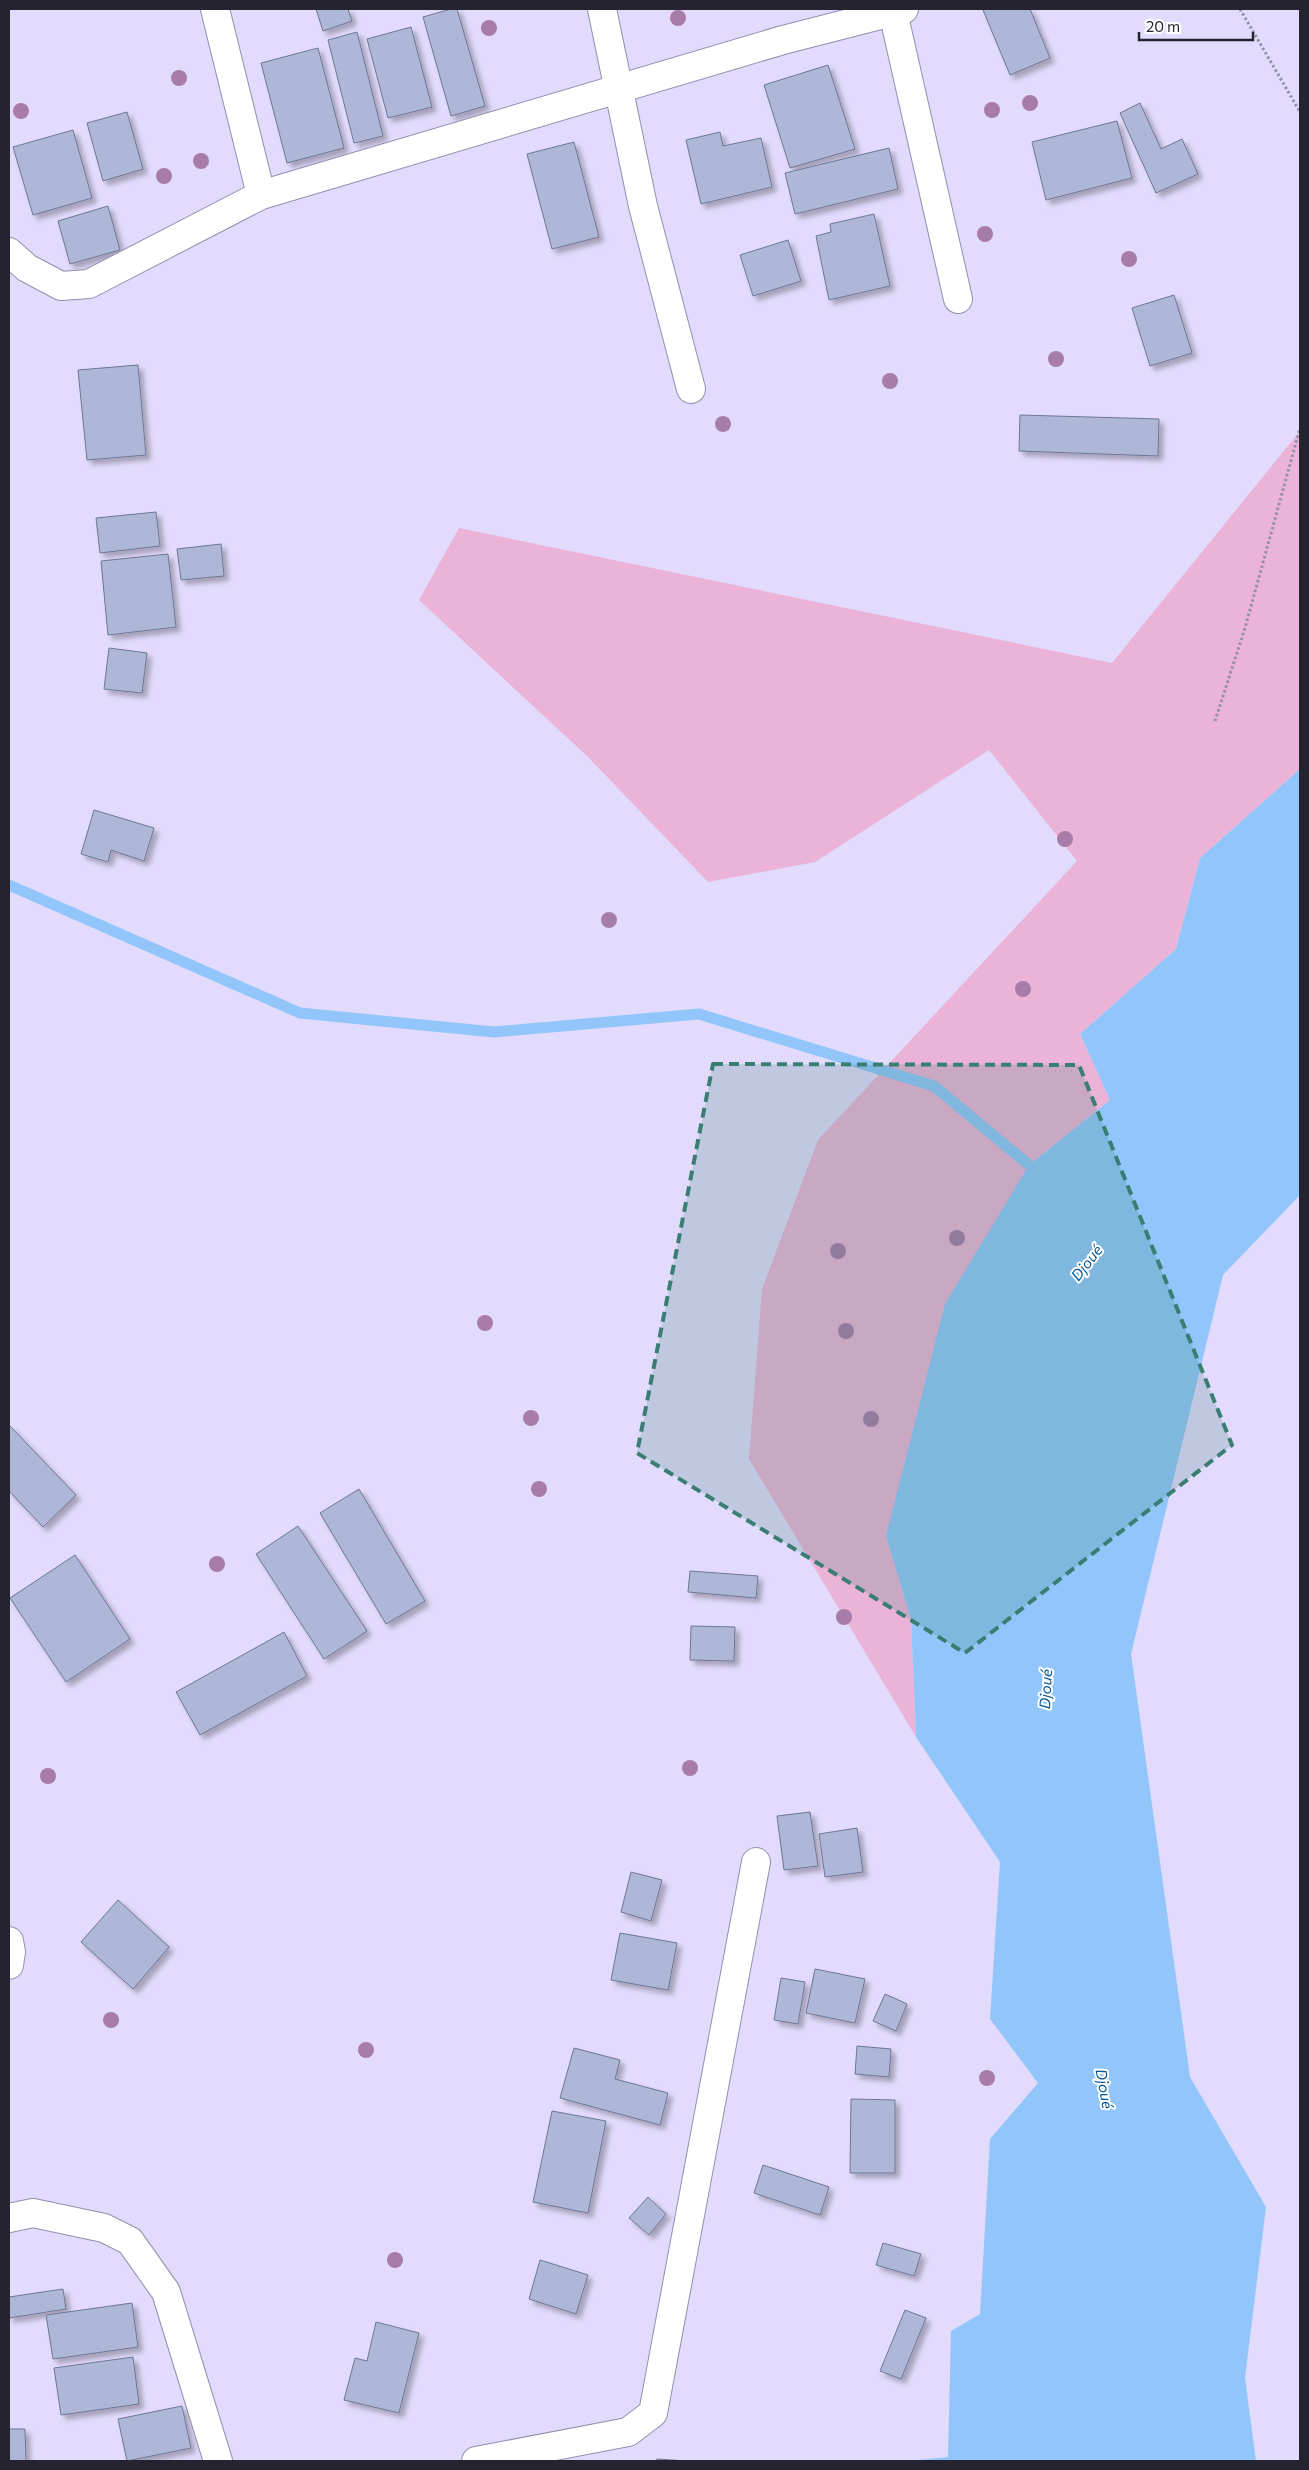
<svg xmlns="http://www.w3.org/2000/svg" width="1309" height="2470" font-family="Commissioner,sans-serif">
  <defs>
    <filter id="shadow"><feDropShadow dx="4.5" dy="4.5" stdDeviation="2.5" flood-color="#0004"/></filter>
  </defs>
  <rect width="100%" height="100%" fill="#e2dbfd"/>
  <!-- green -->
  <path fill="#ebb3d7" d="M1300,431V769L1200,858L1176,949L1080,1034L1110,1100L1029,1165L886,1536L911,1619L916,1737L749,1459L762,1289L818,1140L1077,861L989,750L815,862L708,882L587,756L419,600L459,528L1112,663Z"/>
  <!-- water -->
  <path fill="#92c6fa" d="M1300,769V1195L1223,1275L1131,1654L1190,2077L1266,2207L1245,2378L1256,2461H908L948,2457L951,2331L980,2314L990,2139L1038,2083L990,2019L1000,1862L916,1737L911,1619L886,1536L945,1304L1029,1165L1110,1100L1080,1034L1176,949L1200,858Z"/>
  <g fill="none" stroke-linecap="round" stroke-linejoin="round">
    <!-- stream -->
    <path stroke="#92c6fa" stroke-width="11" d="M9,885L300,1013L494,1032L699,1014L934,1086L1029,1165"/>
  </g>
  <!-- building -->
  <path fill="#aeb7d7" stroke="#6e7693" filter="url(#shadow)" d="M316,9H348L352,21L323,31Z
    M451,9H457L485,106L451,116L423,17Z
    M987,9H1030L1050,58L1010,75L983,10Z
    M411,27L432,107L388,118L367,39Z
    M357,32L383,136L354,143L328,40Z
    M318,48L344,148L287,163L261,63Z
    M828,65L855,149L790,168L764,85Z
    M1140,103L1161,149L1182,139L1198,174L1156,193L1120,113Z
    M127,112L143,169L103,181L87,123Z
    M1117,121L1132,178L1046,200L1032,142Z
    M73,130L92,198L33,215L13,147Z
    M720,132L723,146L761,138L772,187L701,204L686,140Z
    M574,142L599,237L552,249L527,154Z
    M889,148L898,189L795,214L785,173Z
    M108,206L120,250L70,264L58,221Z
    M874,214L890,286L829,300L816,236L831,232L830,224Z
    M788,240L801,281L753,296L740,255Z
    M1174,295L1192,353L1150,366L1132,308Z
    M138,365L146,455L87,460L78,370Z
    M1020,415L1159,419L1158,456L1019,451Z
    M156,512L160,546L100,553L96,518Z
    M221,544L224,576L181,580L177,549Z
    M168,554L176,627L108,635L101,561Z
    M109,648L147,653L142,693L104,689Z
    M94,810L154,828L144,861L111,850L108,862L81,854Z
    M9,1425L76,1495L43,1527L9,1491Z
    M359,1489L425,1601L386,1624L320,1513Z
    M298,1526L367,1631L324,1659L256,1554Z
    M75,1555L130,1639L66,1682L10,1598Z
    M690,1571L758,1576L756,1598L688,1592Z
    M691,1626L735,1627L734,1661L690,1660Z
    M284,1632L307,1676L200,1735L176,1692Z
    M810,1812L818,1866L784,1870L777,1816Z
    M857,1828L863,1872L825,1877L819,1834Z
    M631,1872L662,1880L651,1921L621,1912Z
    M118,1900L169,1947L133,1989L81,1942Z
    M620,1933L677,1943L668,1990L611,1980Z
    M815,1969L865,1979L855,2023L806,2013Z
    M781,1978L805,1982L798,2024L774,2020Z
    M885,1994L907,2004L896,2031L873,2021Z
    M857,2046L891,2049L889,2077L855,2074Z
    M574,2048L620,2060L615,2079L668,2093L660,2125L560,2098Z
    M851,2099L895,2100V2173H850Z
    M552,2111L606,2121L588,2213L533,2202Z
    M763,2165L829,2187L820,2215L754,2193Z
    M648,2197L666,2214L649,2235L629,2218Z
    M883,2243L921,2254L914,2276L876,2265Z
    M540,2260L588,2275L576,2314L529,2299Z
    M63,2289L66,2309L9,2318V2297Z
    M132,2303L138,2347L53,2359L46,2315Z
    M905,2310L926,2318L901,2379L880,2371Z
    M376,2322L419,2333L399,2413L344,2400L355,2358L367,2361Z
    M133,2357L139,2404L61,2415L54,2368Z
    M182,2406L191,2448L127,2461L118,2419Z
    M9,2429H25L26,2461H9Z
    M657,2459L687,2461H656Z"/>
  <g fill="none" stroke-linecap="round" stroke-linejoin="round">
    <defs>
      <path id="minor" d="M215,9L261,195
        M602,9L643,206L691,389
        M893,12L958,299
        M9,252L27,268L61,286L89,284L261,195L783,40L904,9
        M9,1941L11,1952L9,1965
        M9,2218L33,2213L104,2228L130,2241L166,2292L218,2461
        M476,2461L628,2432L653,2413L756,1862"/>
    </defs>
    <!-- minor casing -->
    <use href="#minor" stroke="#948ead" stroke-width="30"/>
    <!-- path -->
    <path stroke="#9590a9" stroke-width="3" stroke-dasharray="2.5 2.5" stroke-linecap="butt" d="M1240,9L1300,112
      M1215,721L1245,628L1300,428"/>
    <!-- minor -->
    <use href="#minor" stroke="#fff" stroke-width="28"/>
  </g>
  <!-- trees -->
  <g fill="#a87ca8">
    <circle cx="678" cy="18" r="8"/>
    <circle cx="489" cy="28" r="8"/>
    <circle cx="179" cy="78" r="8"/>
    <circle cx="1030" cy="103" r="8"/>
    <circle cx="992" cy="110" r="8"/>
    <circle cx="21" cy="111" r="8"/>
    <circle cx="201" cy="161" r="8"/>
    <circle cx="164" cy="176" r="8"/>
    <circle cx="985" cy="234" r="8"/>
    <circle cx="1129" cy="259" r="8"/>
    <circle cx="1056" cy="359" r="8"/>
    <circle cx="890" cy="381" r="8"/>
    <circle cx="723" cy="424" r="8"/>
    <circle cx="1065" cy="839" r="8"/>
    <circle cx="609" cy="920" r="8"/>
    <circle cx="1023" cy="989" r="8"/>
    <circle cx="957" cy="1238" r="8"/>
    <circle cx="838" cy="1251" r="8"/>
    <circle cx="485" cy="1323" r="8"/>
    <circle cx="846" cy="1331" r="8"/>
    <circle cx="531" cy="1418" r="8"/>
    <circle cx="871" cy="1419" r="8"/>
    <circle cx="539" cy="1489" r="8"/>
    <circle cx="217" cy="1564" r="8"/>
    <circle cx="844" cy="1617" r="8"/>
    <circle cx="690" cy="1768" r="8"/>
    <circle cx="48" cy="1776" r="8"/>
    <circle cx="111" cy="2020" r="8"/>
    <circle cx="366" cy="2050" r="8"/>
    <circle cx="987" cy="2078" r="8"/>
    <circle cx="395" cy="2260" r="8"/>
  </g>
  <!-- marked area -->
  <path fill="#3a7e73" fill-opacity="0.2" stroke="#3a7e73" stroke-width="4" stroke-dasharray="10 6" stroke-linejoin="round" d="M713,1064L1079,1065L1232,1445L965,1653L637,1453Z"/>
  <g text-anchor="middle" stroke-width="4" stroke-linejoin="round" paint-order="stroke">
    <!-- water labels -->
    <g font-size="15" font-style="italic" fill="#055693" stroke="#fff">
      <text transform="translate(1087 1263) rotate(-52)" y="5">Djoué</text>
      <text transform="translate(1046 1689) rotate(-87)" y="5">Djoué</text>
      <text transform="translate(1104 2089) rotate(80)" y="5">Djoué</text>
    </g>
  </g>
  <!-- border -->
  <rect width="1309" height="2470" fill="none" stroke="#262330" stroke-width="20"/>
  <!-- scale -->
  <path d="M1139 32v8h114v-8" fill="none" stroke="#262330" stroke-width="2.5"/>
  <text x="1146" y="32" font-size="15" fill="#262330" stroke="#ffffff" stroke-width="4" paint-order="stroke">20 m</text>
</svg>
